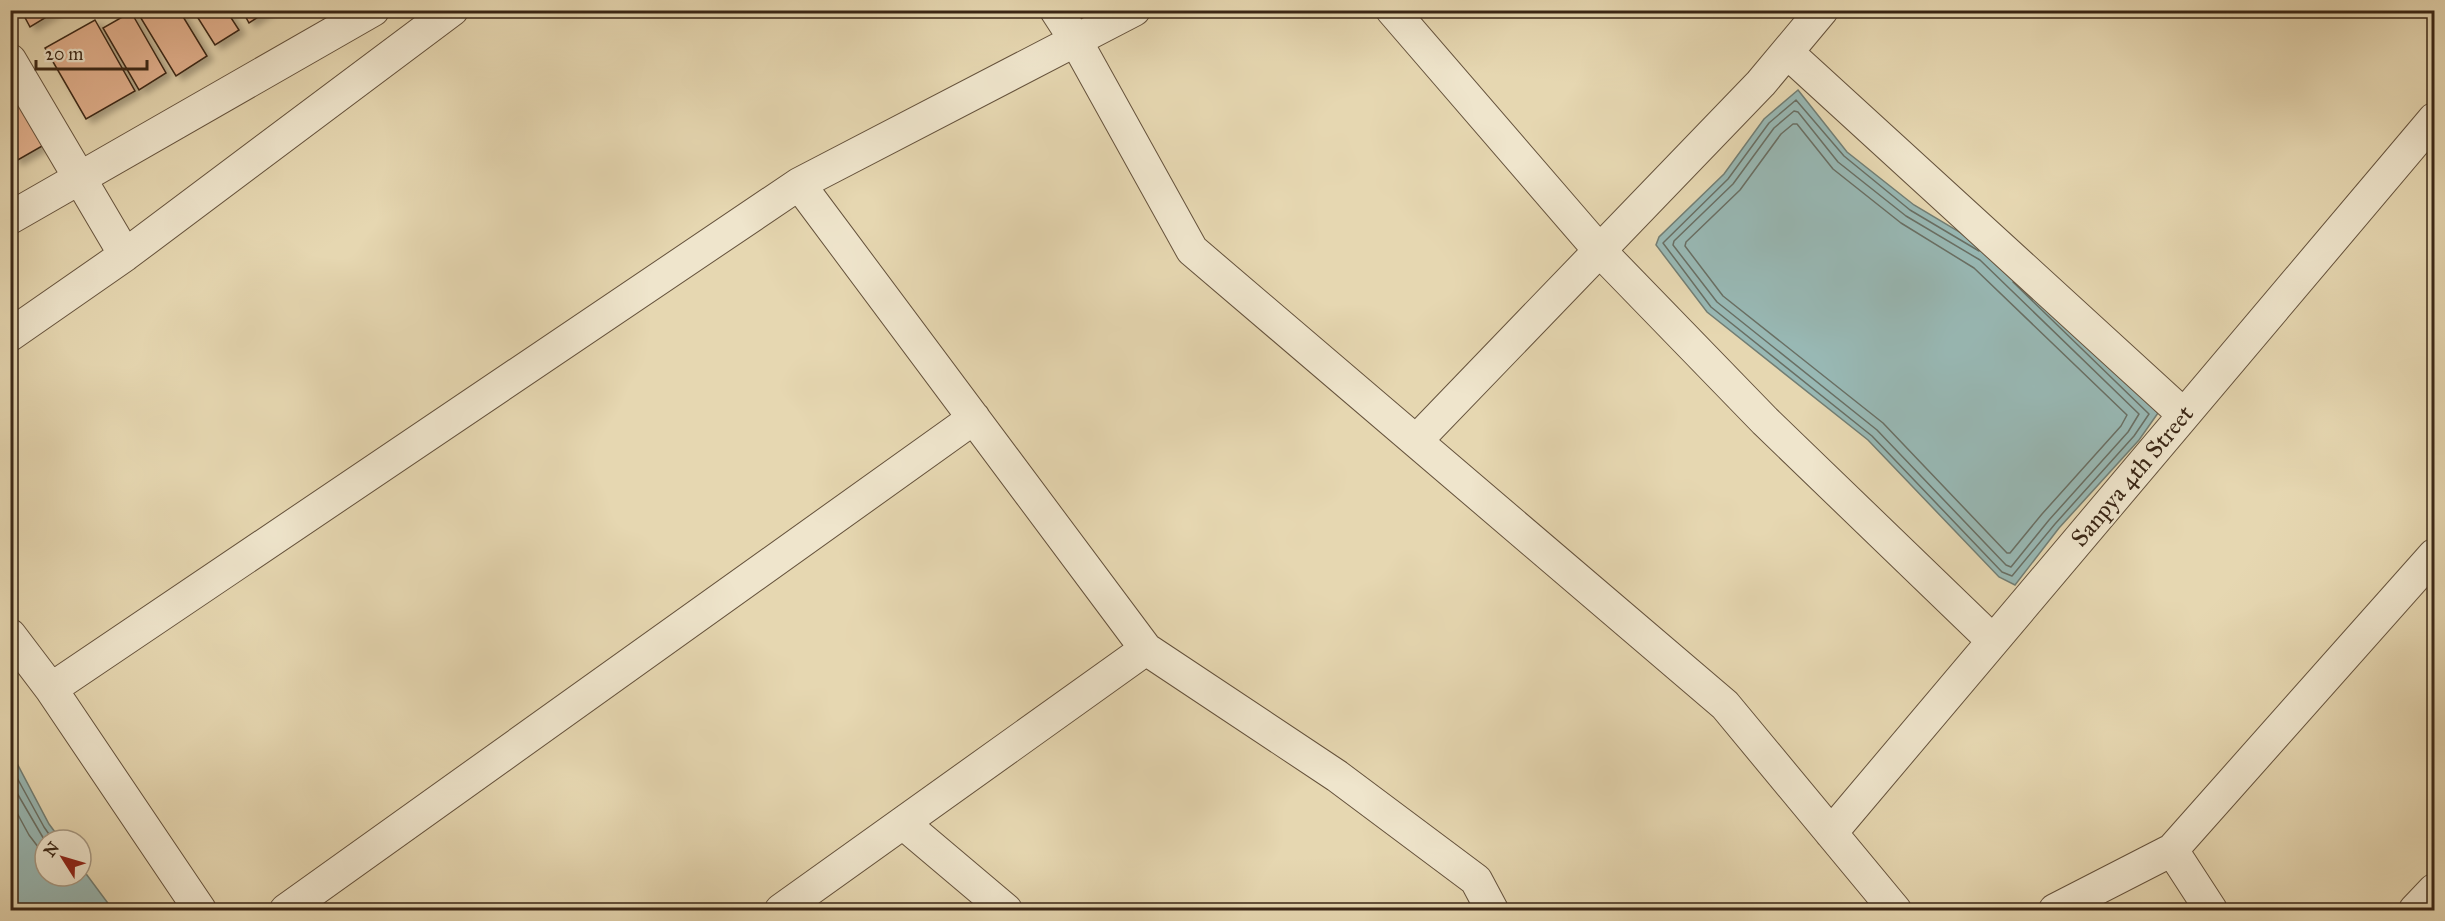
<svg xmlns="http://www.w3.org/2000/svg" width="2445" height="921" font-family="'IM FELL Great Primer',serif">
  <defs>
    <filter id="shadow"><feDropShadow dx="6" dy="4" stdDeviation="3" flood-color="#0004"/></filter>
  </defs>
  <rect width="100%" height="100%" fill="#e6d7b1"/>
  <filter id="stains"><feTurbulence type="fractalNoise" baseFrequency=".00333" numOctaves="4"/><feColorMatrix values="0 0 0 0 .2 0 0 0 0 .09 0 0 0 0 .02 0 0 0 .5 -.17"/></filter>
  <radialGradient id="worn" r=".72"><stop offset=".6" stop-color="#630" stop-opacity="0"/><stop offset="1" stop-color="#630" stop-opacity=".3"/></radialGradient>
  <!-- water -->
  <path fill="#98b8b4" stroke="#727e74" stroke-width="1.5" d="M1798,90L1847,152L1914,205L1988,249L2158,413L2139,440L2059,528L2015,585L1999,577L1868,440L1707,312L1656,245L1659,237L1724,174L1764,119Z
    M11,752L49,824L61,840H45V876H81V867L113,910H11Z"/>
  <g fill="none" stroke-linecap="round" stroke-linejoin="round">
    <!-- shore -->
    <path stroke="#696f64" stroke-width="1.5" d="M1794,111L1798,112L1838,162L1906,216L1980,260L2139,414L2128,432L2049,520L2011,567L2006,565L1877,430L1717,302L1673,245L1674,241L1733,184L1774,128Z
      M1793,124H1797L1833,169L1901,223L1974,268L2127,415L2121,426L2042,514L2010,553H2007L1883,423L1723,296L1685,246L1686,242L1740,190L1781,134Z
      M1979,251L1910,210L1844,156L1796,100L1769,123L1728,179L1663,243L1711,307L1872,436L2002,572L2012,576L2055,524L2134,436L2149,414L2013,282
      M10,765L44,827L53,840
      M10,781L45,841
      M10,800L29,835L45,856"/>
  </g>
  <!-- building -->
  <path fill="#e4b28f" stroke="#3a2615" stroke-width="1.5" filter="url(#shadow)" d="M21,10H58L30,27Z
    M136,10H179L207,56L176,76Z
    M193,10H226L239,30L215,45Z
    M242,10H269L249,23Z
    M131,12L166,73L139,90L103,28Z
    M95,20L135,91L86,119L45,48Z
    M10,87L44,145L16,161L10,152Z"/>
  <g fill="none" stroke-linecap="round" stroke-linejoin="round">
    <defs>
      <path id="minor" d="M1056,10L1076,41L1192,250L1725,705L1895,910
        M1392,10L1600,251L1765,421L1993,641
        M1788,53L2184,415
        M10,60L125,255
        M799,184L1146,649L1337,776L1476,880L1492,910
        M10,218L373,10
        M10,335L125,255L452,10
        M1416,441L1761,83L1822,10
        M10,635L51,689L200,910
        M51,689L799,184L1134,10
        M903,823L1006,910
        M1831,833L2434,119
        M2172,850L2211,910
        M286,910L974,418
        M781,910L1146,649
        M2055,910L2172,850L2434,555
        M2415,910L2434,890"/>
    </defs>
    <!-- minor casing -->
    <use href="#minor" stroke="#65523c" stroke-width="34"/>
    <!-- minor -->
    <use href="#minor" stroke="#efe5cc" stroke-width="32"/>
  </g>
  <g text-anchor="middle" stroke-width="4.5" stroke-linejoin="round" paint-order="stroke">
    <!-- street labels -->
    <g font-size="24" fill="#3a2615" stroke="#efe5cc">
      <text transform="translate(2132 476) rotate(-50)" y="8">Sanpya 4th Street</text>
    </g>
  </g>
  <!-- margin -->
  <rect width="2445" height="921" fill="none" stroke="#e6d7b1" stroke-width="36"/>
  <rect x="12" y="12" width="2421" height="897" fill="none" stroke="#3a2615" stroke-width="3"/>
  <rect x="18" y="18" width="2409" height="885" fill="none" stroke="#3a2615" stroke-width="1.5"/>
  <!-- north arrow -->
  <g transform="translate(63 858) rotate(307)"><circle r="28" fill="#efe5cc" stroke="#a79983" stroke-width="1.5"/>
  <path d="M0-4.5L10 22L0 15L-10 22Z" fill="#8f2418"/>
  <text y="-9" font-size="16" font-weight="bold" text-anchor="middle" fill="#3a2615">N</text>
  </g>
  <!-- scale -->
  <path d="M36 60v9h111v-9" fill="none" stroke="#3a2615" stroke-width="3"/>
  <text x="45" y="60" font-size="18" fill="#3a2615" stroke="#efe5cc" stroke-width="4.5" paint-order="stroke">20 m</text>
  <rect width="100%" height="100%" filter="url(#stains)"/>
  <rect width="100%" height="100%" fill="url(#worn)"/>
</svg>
